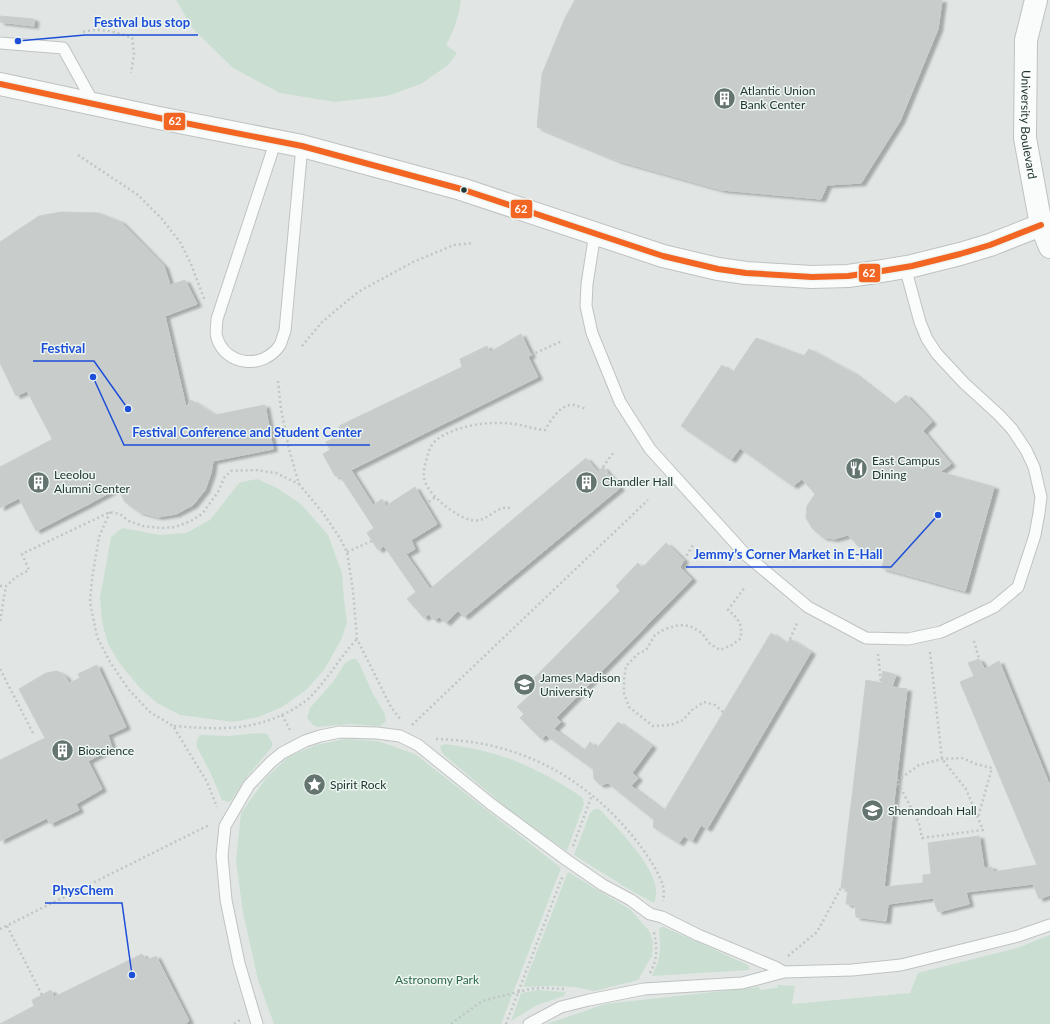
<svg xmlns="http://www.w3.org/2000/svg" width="1050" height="1024" font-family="Lato,sans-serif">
  <defs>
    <filter id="shadow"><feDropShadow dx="4.5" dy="2.5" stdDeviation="1" flood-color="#0004"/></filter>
  </defs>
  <rect width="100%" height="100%" fill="#e1e6e4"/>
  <!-- green -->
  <path fill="#cadfd2" d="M176,0H461C459,17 454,30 446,45L457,53L448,65L421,84L387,96L335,102L280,93L233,68L193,29Z
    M257,479L277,488L301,504L328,535L342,573L344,600L347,623L341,640L324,670L306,690L282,707L259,717L233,722L180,715L157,703L140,688L120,664L108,644L102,622L100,598L111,537L122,528L160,535L186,533L210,520L239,483L246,481Z
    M352,659H356L359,663L373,694L385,714L386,721L380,726L348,724L317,727L313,725L307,718L310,708L333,682L345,663Z
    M258,733L267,734L272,742V747L245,779L232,800L229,802L222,800L210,772L197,747C196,742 197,739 200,735H204L228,736Z
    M345,739L378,741L415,754L561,868L501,1024H274L258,980L243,913L236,861L241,813L267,777L288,757L316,745Z
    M445,744C501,751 537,767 583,798L584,804L567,851L515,815L444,755L441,750L440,746Z
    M594,809H599C616,826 655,866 656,890C657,894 655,899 654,903L630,890L574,855L590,813Z
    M568,872L631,910L650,932L653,942L652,956L638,980L594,991L575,987L553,986L523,987Z
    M661,927H664L746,964L749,966V970L652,976C661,957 661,950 659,930Z
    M1050,935V1024H547L605,1004L759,987L760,990L777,988L778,985L795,986L792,1004L910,993L918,973L1017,948Z
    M538,990L566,992L564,996L537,1005L511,1021L521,993Z"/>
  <!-- building -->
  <path fill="#c8cdcb" stroke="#cacfcd" filter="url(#shadow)" d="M575,0H942L938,29L900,121L861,183L827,185L821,199L722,190L619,161L537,127L542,74L565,18Z
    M0,16L34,19V26L0,22Z
    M61,212L99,213L121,222L164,266L170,285L185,280L197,304L165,316L186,407L191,400L215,415L265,405L273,449L213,461L211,473L205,490L193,505L176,514L158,517L139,512L125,502L118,488L87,505L27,391L16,396L0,363V242L39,216Z
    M521,334L531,355L528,357L538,377L351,470L373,505L382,499L386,506L415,487L437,524L411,540L415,549L406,554L430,589L586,458L598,472L603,467L620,488L464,617L458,611L446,623L439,617L434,620L429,614L424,618L407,599L416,592L384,546L378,550L367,533L374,528L340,476H335L323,454L330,450L326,442L342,434L339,426L462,367L460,359L487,346L490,352Z
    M756,338L804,356L809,349L853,373L894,405L906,395L932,422L923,431L951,464L940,472L994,487L965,591L882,568L885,556L861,549L848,535L834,539L822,537L812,528L806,518L807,506L815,494L802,479L793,486L740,448L731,460L681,426L722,365L733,373L737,366Z
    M53,439L87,505L36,531L19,498L0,508V467Z
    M940,472L994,487L965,591L882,568L885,556L861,549L856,544Z
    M666,543L684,560L680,567L692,579L556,718L561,722L554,729L584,751L590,742L597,748L618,722L652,746L632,773L638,778L631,786L664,811L771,633L787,644L790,639L811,652L707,829L701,825L692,841L684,836L679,843L653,827L654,820L608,783L600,785L594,779L593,769L546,735L541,739L520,718L524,714L517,707L531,694L525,687L620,591L616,586L638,563L642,568Z
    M979,659L985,669L999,661L1050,786V895L1039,899L1033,884L966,892L969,904L938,912L933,898L888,904L886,921L856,917L855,905L846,904L848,889L841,888L866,680L881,683L883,671L896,675L892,687L907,689L884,887L923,883V875L931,874L928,843L979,836L984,868L992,867L993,872L1037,865L960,682L974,676L968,663Z
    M97,665L126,727L108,735L112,748L88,761L102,789L76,804L79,810L50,824L47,818L0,841V760L45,738L19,689L46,673L57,671L65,676L69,683L80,678L78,674Z
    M142,954L147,960L156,956L189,1021L186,1023L0,1024L34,1006L32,1000L42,995L51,990L54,997Z"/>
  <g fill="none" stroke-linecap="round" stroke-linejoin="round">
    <defs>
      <path id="lane" d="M0,43L63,48L94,104
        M276,140L217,319C217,324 215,333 217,338C226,366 263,370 280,345C282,341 283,335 285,331L302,146
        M595,233L587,284L586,306L592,333L620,402L650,449L746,555L808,607L866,638L908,639L941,632L994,607L1018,587L1035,535L1039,513L1041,497L1034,467L1026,450L1012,429L999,415L964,383L937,354L927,339L920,322L905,267
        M257,1024L239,963L226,900L222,856L225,826L249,785L271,762L282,753L305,741L320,736L340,732L377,733L400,736L418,745L491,804L568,861L603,885L631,900L650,914L662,917L698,935L775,967L784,972L852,970L901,965L1018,936L1050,925
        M529,1024L561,1007L589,1000L644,989L742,983L784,972"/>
      <g id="secondary">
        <path id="s1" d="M1036,0L1026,40L1025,138L1041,225L1050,247"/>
        <path d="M0,84L159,118L302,146L461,189L663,256L718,269L746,273L812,277L848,276L876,272L912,266L960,254L990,245L1041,225"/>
      </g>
    </defs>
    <!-- lane casing -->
    <use href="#lane" stroke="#bec3c1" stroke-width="13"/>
    <!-- secondary casing -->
    <use href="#secondary" stroke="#bdc3c1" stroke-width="24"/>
    <!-- path -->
    <path stroke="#bfc7c5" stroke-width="2.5" stroke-dasharray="2 3" stroke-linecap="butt" d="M83,32C99,27 117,32 132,38L134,54L131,73
      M78,155L138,195L162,219L180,242L191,264L205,301
      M302,346L322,322L358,292L413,262L454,245L474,243
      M531,355L562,341
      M278,381L281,409L289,449L299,484L323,513L340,538L347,552L353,590L357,639L391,707L401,720
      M603,467L613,453
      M425,505L435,497
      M510,508C495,505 487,524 471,520C456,517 425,493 424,477C423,471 425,464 427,458C429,447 434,440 444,435C465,424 492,421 515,424C526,426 535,429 545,430C551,420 561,403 574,405C578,406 583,408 587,409
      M110,512L99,537L92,579L90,602L97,637L110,662L129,690L150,712L173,726L207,782L217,807
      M347,552L372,541
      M684,560L693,545
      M0,586H6L16,577L29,570L22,554L110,512L120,514L129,521L143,526L162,528L175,527L191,521L202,514L218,492L224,478L231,471L256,470L276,473L299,484
      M0,621L6,586
      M790,639L798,621
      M974,641L979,659
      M930,652L942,759L966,789L983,830L922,838L919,823L897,781L919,765L942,759L962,758L976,764L992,768L978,817
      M878,654L881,683
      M0,669L34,735
      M723,712L715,705L704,702L692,710L683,720L671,725L653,726L629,707L624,693V679L626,666L638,654L646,650L655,635L665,629L679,625L690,626L702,633L710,644L720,650L732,645L741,638C742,624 739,619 728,610L745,587
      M282,715L290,730
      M412,725L648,500
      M174,726C216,729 249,732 288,712C297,707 306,702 313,694C329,677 341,656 357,639
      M436,739C520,741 587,777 639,844C647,855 659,872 663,886C664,890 664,896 663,901
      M573,846L592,795
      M7,926L42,995
      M0,929L209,825
      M788,956L817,932L841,888
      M650,973C658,958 657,949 654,932
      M186,1023L187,1024
      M234,1024L240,1020
      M451,1024L482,1001L530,989L543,988L565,989
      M506,1024L563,875"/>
    <!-- lane -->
    <use href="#lane" stroke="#fafbfb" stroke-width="11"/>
    <!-- secondary -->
    <use href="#secondary" stroke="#fafbfb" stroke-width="22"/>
    <defs>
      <path id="bus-1" d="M0,84L159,118L302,146L461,189L663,256L718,269L746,273L812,277L848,276L876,272L912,266L960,254L990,245L1041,225"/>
    </defs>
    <!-- bus-1 casing -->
    <use href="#bus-1" stroke="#eef6f2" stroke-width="9"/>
    <!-- bus-1 -->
    <use href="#bus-1" stroke="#f26522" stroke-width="6"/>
  </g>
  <!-- icons -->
  <defs>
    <symbol id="building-disc" viewBox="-11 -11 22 22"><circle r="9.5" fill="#647470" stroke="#eef6f2"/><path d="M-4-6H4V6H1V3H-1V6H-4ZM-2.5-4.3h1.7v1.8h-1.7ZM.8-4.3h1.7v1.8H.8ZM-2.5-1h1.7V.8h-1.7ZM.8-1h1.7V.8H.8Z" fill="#fff"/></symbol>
    <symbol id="restaurant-disc" viewBox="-11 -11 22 22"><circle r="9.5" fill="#647470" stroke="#eef6f2"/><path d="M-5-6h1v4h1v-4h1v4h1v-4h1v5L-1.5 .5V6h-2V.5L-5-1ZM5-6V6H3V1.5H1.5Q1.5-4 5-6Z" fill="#fff"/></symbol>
    <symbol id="university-disc" viewBox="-11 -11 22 22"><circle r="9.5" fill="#647470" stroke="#eef6f2"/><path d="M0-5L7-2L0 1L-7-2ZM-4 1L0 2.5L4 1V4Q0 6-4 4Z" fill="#fff"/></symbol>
    <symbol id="sight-disc" viewBox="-11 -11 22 22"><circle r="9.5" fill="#647470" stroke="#eef6f2"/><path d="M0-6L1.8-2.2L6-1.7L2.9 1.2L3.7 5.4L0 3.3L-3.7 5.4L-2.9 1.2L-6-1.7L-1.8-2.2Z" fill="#fff"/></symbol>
  </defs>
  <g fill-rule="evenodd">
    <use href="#building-disc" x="712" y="86" width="25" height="25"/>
    <use href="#restaurant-disc" x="844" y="456" width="25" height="25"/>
    <use href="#building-disc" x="26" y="470" width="25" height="25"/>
    <use href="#building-disc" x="574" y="470" width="25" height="25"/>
    <use href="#university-disc" x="512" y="672" width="25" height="25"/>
    <use href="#building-disc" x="50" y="738" width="25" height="25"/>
    <use href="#sight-disc" x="302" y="772" width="25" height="25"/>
    <use href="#university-disc" x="860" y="798" width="25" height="25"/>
  </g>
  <!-- markers -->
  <circle fill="#213732" stroke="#eef6f2" stroke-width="1.5" cx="464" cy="190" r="3.5"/>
  <g text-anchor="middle" stroke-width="3" stroke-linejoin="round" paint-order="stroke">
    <!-- poi labels -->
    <g font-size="12" fill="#213732" stroke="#eef6f2" text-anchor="start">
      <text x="740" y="95">Atlantic Union<tspan x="740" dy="14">Bank Center</tspan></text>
      <text x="872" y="465">East Campus<tspan x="872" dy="14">Dining</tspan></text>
      <text x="54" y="479">Leeolou<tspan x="54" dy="14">Alumni Center</tspan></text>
      <text x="602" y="486">Chandler Hall</text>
      <text x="540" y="682">James Madison<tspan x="540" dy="14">University</tspan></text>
      <text x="78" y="755">Bioscience</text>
      <text x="330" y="789">Spirit Rock</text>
      <text x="888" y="815">Shenandoah Hall</text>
    </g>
    <!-- street labels -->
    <g font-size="12" fill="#213732" stroke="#eef6f2">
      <text dy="4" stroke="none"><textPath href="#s1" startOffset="126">University Boulevard</textPath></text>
    </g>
    <!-- park labels -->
    <g font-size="12" fill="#2e6a49" stroke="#eef6f2">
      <text x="437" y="984">Astronomy Park</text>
    </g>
  </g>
  <!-- callouts -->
  <path fill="none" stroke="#1d4ed8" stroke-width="1.5" d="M18 41L85 35H198M128 409L94 361H33M93 377L124 445H370M938 515L891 567H686M132 975L122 903H45"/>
  <g fill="#1d4ed8" stroke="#eef6f2" stroke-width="1.5">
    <circle cx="18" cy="41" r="4"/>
    <circle cx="128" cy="409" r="4"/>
    <circle cx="93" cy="377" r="4"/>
    <circle cx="938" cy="515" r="4"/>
    <circle cx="132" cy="975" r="4"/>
  </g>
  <g font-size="13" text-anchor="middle" font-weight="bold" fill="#1d4ed8" stroke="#eef6f2" stroke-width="3" stroke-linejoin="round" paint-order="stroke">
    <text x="142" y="27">Festival bus stop</text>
    <text x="63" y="353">Festival</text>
    <text x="247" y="437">Festival Conference and Student Center</text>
    <text x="788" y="559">Jemmy’s Corner Market in E-Hall</text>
    <text x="83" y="895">PhysChem</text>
  </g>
  <g stroke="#eef6f2" stroke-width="1.5">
    <rect x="163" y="112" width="23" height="19" rx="4" fill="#f26522"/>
    <rect x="510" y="199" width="23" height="20" rx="4" fill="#f26522"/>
    <rect x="858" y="263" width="23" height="20" rx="4" fill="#f26522"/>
  </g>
  <g font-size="11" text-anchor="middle" font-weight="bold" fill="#fff">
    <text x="175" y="125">62</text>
    <text x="521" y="213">62</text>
    <text x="869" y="277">62</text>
  </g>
</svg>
